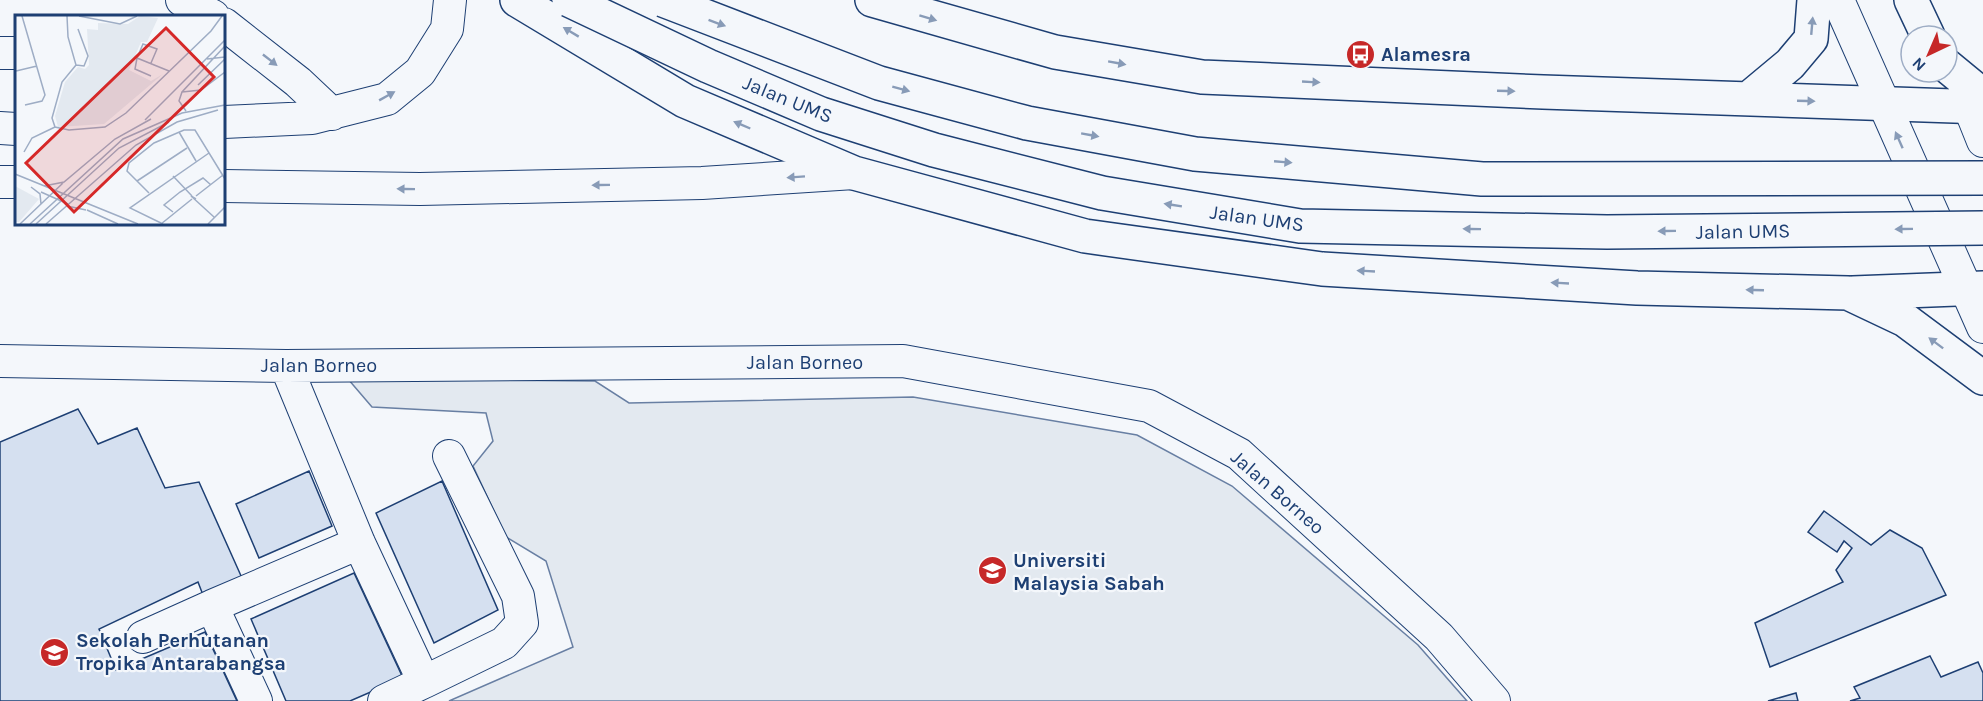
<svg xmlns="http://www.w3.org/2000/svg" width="1983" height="701" font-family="Karla,sans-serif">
  <rect width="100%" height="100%" fill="#f4f7fb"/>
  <!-- green -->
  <path fill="#e3e9f0" stroke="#687fa3" stroke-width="1.5" d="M348,379L595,381L629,403L913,397L1137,435L1232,486L1418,645L1467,701H449L573,647L546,561L506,537L473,466L493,441L486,413L372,407Z"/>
  <!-- building -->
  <path fill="#d5e0f0" stroke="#1d3f73" stroke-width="1.5" d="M78,409L98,444L137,428L165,488L199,482L242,578L203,595L198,582L99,629L116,670L205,632L237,701H0V442Z
    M309,471L332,526L259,558L236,504Z
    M442,481L498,610L434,643L376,513Z
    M1824,511L1871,545L1890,530L1922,548L1946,595L1770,667L1755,623L1843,582L1836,570L1852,548L1844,541L1837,552L1808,532Z
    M354,573L403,678L350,701H286L251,619Z
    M1930,656L1941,677L1978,662L1983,673V701H1850L1860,698L1854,687Z
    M1796,693L1798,701H1768Z"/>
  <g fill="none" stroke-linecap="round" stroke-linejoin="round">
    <defs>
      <path id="minor" d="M182,0L213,16
        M1838,0L1983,327
        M224,24L298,82L332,114
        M0,53H16
        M1969,106L1983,141
        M224,122L312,118L387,99L420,72L447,29L450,0
        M0,128L16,129
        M0,182H16
        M224,186L420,189L702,183L854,173
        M0,361L286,366L903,361L1149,406L1239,454L1439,637L1494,701
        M286,366L359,543L424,682L384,701
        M143,637L212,606
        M424,682L504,643L522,623L518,596L449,456
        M256,701L212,606L359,543"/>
      <path id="highway" d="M517,0L685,101L854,173L1085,236L1322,269L1637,288L1848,293L1905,320L1983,378
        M872,0L1055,52L1202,77L1543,92L1983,107
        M1911,0L1928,36
        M1947,66L1975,89L1983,92
        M1748,99L1790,64L1811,39L1814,0
        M1853,293L1983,288"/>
    </defs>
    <!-- minor casing -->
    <use href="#minor" stroke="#1d3f73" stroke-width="34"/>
    <!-- highway casing -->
    <use href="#highway" stroke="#1d3f73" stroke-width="36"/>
    <!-- minor -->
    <use href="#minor" stroke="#f4f7fb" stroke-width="32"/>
    <!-- highway -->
    <use href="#highway" stroke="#f4f7fb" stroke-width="33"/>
    <defs>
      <path id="highway-bridge" d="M569,0L708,66L821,114L934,150L1102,193L1300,226L1607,232L1983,228
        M663,0L879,83L1027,123L1195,154L1482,179L1983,178"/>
    </defs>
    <!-- highway-bridge casing -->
    <use href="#highway-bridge" stroke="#1d3f73" stroke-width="36" stroke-linecap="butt"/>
    <!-- highway-bridge -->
    <use href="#highway-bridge" stroke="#f4f7fb" stroke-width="33"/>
  </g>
  <!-- one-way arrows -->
  <defs><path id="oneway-solid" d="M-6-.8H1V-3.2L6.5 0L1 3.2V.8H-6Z" transform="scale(1.5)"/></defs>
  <g fill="#889bb7">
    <use href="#oneway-solid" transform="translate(928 18) rotate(17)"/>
    <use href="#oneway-solid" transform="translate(717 23) rotate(20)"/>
    <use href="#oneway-solid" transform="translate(1812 26) rotate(-85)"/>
    <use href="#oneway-solid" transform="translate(571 32) rotate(-149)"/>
    <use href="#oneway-solid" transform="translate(270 60) rotate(38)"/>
    <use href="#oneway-solid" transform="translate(1117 63) rotate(10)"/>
    <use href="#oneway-solid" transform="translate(1311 82) rotate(3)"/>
    <use href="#oneway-solid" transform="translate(901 89) rotate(15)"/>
    <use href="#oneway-solid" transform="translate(1506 91) rotate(2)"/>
    <use href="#oneway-solid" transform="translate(387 96) rotate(-29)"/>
    <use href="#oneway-solid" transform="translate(1806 101) rotate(2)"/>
    <use href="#oneway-solid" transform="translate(742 125) rotate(-157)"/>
    <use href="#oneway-solid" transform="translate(1090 135) rotate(10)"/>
    <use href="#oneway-solid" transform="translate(1899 140) rotate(-114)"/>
    <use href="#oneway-solid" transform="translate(1283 162) rotate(5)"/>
    <use href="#oneway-solid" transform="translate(796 177) rotate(176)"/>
    <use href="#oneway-solid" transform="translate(601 185) rotate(179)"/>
    <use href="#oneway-solid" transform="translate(406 189) rotate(-179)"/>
    <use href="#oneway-solid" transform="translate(1173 205) rotate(-171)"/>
    <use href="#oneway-solid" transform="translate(1472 229) rotate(-179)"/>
    <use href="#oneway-solid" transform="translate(1904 229) rotate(179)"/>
    <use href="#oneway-solid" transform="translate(1667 231) rotate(179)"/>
    <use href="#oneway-solid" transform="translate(1366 271) rotate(-177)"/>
    <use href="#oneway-solid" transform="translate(1560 283) rotate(-177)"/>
    <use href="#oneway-solid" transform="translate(1755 290) rotate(-178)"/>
    <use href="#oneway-solid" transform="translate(1936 343) rotate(-143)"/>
  </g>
  <!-- icons -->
  <defs>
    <symbol id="bus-disc" viewBox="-11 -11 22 22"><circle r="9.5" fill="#c62828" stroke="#f4f7fb"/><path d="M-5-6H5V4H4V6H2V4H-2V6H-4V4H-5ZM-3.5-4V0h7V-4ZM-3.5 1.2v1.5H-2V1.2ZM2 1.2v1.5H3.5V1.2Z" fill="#fff"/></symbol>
    <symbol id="university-disc" viewBox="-11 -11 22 22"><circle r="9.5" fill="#c62828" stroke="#f4f7fb"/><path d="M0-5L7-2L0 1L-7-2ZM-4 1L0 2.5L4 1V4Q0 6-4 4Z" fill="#fff"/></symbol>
    <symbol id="school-disc" viewBox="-11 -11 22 22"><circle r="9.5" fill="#c62828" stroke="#f4f7fb"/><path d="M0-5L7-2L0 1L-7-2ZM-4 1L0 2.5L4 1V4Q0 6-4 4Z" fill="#fff"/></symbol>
  </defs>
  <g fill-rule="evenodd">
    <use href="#bus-disc" x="1344" y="38" width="33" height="33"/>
    <use href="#university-disc" x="976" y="554" width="33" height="33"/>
    <use href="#school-disc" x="38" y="636" width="33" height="33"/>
  </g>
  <g text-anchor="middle" stroke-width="4.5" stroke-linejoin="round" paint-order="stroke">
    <!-- poi labels -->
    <g font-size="20" font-weight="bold" fill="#1d3f73" stroke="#f4f7fb" text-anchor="start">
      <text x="1381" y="61">Alamesra</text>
      <text x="1013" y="567">Universiti<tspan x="1013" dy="23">Malaysia Sabah</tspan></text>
      <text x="76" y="647">Sekolah Perhutanan<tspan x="76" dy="23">Tropika Antarabangsa</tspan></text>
    </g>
    <!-- street labels -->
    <g font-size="20" fill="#1d3f73" stroke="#f4f7fb">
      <text transform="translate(788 99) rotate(22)" y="7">Jalan UMS</text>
      <text transform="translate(1257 218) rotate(8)" y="7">Jalan UMS</text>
      <text transform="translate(1743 231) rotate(-1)" y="7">Jalan UMS</text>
      <text x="805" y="369">Jalan Borneo</text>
      <text x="319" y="372">Jalan Borneo</text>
      <text transform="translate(1278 492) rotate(41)" y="7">Jalan Borneo</text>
    </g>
  </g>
  <!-- overview -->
  <g transform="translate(15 15)">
    <rect width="210" height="210" fill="#f4f7fb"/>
    <path d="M125,1L143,3L132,27H126L114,55L136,66L148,59L89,109L43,112L40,101L50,67L63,52L70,54L74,50L72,14L83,15V8L113,9ZM0,171L24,184L4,207H0Z" fill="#e3e9f0"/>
    <path fill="none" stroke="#9eadc5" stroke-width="1.5" d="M7,1L30,80L27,86L10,90M52,1L53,22L61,50L47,67L37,103L40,112L54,115L90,112L111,98L196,16L207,1M64,1L105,9L122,1M122,43L120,54L136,61M192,44L210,42M136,48L142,34L128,29L122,43L154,56M61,50L69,51L73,41L63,14M1,56L22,51M183,70L210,44M167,77L186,75L210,57M171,96L164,86L167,77L210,31M130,105L210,25M164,117L181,146M9,137L17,123L40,112M0,159L123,209M158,161L177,181M122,166L172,133M29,171L49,167L100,124L136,104M16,172L25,179L26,189M26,177L53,189M134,178L112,156L114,148L139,128L169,115H180L210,164M181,181L208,160M181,184L176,181L199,202M52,191L71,195M72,195L103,209M158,197L149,190L165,177L188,163L196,170M5,209L48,168M15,209L108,124L167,98L210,90M21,209L104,133L154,107M31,209L121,130L162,107L203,95M146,209L177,184M148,209L115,193L194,138M193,209L210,192"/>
    <path fill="#d62828" fill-opacity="0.15" stroke="#d62828" stroke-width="3" d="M151,13L199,62L59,197L11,148Z"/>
    <rect width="210" height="210" fill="none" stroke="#1d3f73" stroke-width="3"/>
  </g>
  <!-- north arrow -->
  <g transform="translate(1929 54) rotate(224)"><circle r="28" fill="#f4f7fb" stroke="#9eadc5" stroke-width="1.5"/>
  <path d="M0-4.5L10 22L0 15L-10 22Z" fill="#c62828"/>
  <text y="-9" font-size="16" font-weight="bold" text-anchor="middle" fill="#1d3f73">N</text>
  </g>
</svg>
